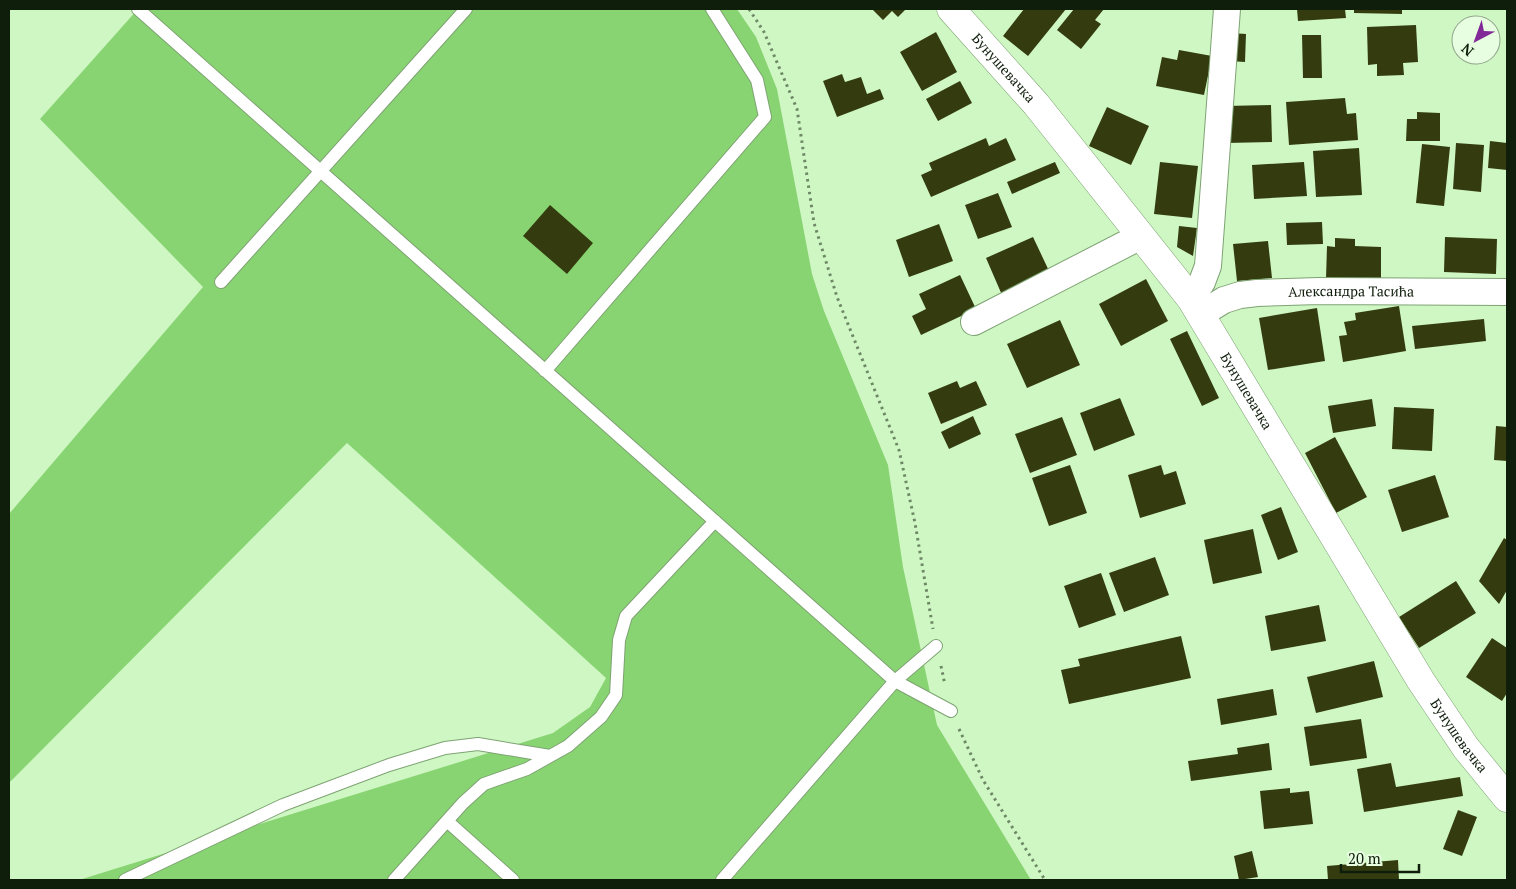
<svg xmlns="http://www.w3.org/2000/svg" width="1516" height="889" font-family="'PT Serif',serif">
  <rect width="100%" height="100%" fill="#cff7c4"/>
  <!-- green -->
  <path fill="#89d472" d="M138,9H737L756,37L777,89L812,274L824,311L888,465L903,567L937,725L1031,880H79L553,733L590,707L606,678L347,443L9,783V514L203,287L40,119Z"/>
  <!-- building -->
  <path fill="#343c0f" d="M872,9H906L898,17L892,11L883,20Z
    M1024,9H1066L1028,56L1003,36Z
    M1074,9H1104L1095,20L1101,24L1081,49L1057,30Z
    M1297,9H1345L1346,18L1298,21Z
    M1354,9H1402V14L1354,13Z
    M1416,25L1418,62L1403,63L1404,75L1377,76V64L1368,65L1367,27Z
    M936,32L957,72L922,91L900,52Z
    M1231,33L1246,34L1245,62L1229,61Z
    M1302,35H1321L1322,78H1303Z
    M1179,50L1212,56L1204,95L1156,86L1162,57L1177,60Z
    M842,74L845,82L861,77L867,94L880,89L884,99L837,117L823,81Z
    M960,81L972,103L938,121L926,99Z
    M1345,98L1347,114L1356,113L1358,140L1289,145L1286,102Z
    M1271,105L1272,142L1226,143L1225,106Z
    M1107,107L1149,126L1131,165L1089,146Z
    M1417,112L1440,113V141H1406L1407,119H1417Z
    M986,138L989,146L1006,138L1016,160L931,197L921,175L932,170L929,163Z
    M1490,141L1507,143V170L1488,168Z
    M1456,143L1484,145L1481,192L1453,189Z
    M1422,144L1450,147L1444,206L1416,203Z
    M1359,148L1362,195L1316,197L1313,151Z
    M1055,162L1060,173L1012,194L1007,182Z
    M1160,162L1198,166L1192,218L1154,214Z
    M1304,162L1307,196L1254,199L1252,165Z
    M998,193L1012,227L978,239L965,205Z
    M550,205L593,243L567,274L523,236Z
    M1322,222L1323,244L1287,245L1286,223Z
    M939,224L953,261L909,277L896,240Z
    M1179,226L1197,228L1193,256L1177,247Z
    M1033,237L1050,273L1002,295L986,258Z
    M1445,237L1497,239L1496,274L1444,272Z
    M1335,238L1355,239V246L1381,247V281L1326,279L1327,246L1335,247Z
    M1268,241L1272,278L1237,281L1233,244Z
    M960,275L976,309L921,335L912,316L926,309L919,294Z
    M1146,279L1168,321L1121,346L1099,304Z
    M1399,306L1406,351L1343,362L1339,336L1347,335L1344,322L1356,320L1355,313Z
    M1317,308L1325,361L1268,370L1259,318Z
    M1484,319L1486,341L1415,349L1412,326Z
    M1060,320L1080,365L1027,388L1007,344Z
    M1187,331L1219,398L1202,406L1170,339Z
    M957,381L960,388L976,381L987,405L941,424L928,393Z
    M1120,398L1135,435L1094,451L1080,413Z
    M1372,399L1376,426L1333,433L1328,406Z
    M1394,407L1434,409L1432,451L1392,449Z
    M973,416L981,434L949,449L941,432Z
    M1062,417L1077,455L1030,473L1015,434Z
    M1496,426L1507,427V461L1494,460Z
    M1335,437L1367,497L1336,513L1305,453Z
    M1070,465L1087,513L1049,526L1032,478Z
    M1161,465L1164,475L1176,471L1186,504L1140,518L1128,475Z
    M1435,475L1449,517L1402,532L1388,490Z
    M1281,507L1298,552L1278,560L1261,515Z
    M1253,529L1262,573L1213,584L1204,540Z
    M1504,538L1507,540V590L1499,604L1479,581Z
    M1155,557L1169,595L1124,612L1109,573Z
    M1101,573L1116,615L1079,628L1064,586Z
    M1456,581L1476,613L1419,648L1399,617Z
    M1319,605L1326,641L1271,651L1265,616Z
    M1181,636L1191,678L1069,704L1061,670L1080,666L1078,659Z
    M1492,638L1507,648V693L1502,701L1466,677Z
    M1374,661L1383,697L1316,713L1307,677Z
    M1273,689L1277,715L1221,725L1217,699Z
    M1361,719L1367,758L1310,766L1304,727Z
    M1269,743L1272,770L1191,781L1188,761L1238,754L1237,748Z
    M1391,763L1396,787L1460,777L1463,796L1364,812L1357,769Z
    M1290,788V793L1309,791L1313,824L1264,829L1260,791Z
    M1458,810L1477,817L1462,856L1443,849Z
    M1252,851L1258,877L1239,880L1234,856Z
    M1398,860L1399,880H1328L1327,866Z"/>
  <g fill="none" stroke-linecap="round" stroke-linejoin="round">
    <defs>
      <path id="lane" d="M138,9L895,681L951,711
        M221,282L466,9
        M545,371L765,117L757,80L712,9
        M447,821L513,880
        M125,880L283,805L389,765L445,748L478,744L550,756
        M394,880L463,803L484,784L527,769L568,746L601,717L616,695L619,640L626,616L715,521
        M722,880L895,681L936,646"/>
      <g id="street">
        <path d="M1191,299L1202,282L1208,266L1227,9"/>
        <path id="s1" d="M1201,314L1224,300L1240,295L1257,293L1319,291L1507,292"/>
        <path d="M974,322L1141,236"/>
      </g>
      <g id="secondary">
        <path id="s2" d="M951,9L1036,104L1191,299L1421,681L1466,748L1507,798"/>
      </g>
    </defs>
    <!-- lane casing -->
    <use href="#lane" stroke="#7ea373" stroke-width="14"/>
    <!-- street casing -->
    <use href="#street" stroke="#7ea373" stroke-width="28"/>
    <!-- secondary casing -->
    <use href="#secondary" stroke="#7ea373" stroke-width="29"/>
    <!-- path -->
    <path stroke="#6e8866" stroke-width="3" stroke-dasharray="2.5 4" stroke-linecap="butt" d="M749,9L764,32L797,109L814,223L837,297L899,450L915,523L933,629
      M941,666L945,685
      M959,729L983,780L1045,880"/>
    <!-- lane -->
    <use href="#lane" stroke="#fff" stroke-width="12"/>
    <!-- street -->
    <use href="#street" stroke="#fff" stroke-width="26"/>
    <!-- secondary -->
    <use href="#secondary" stroke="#fff" stroke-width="28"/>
  </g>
  <g text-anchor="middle" stroke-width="5" stroke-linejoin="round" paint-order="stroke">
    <!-- street labels -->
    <g font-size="14" fill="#0f1d0b" stroke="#e7ffe0">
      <text dy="5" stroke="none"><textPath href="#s2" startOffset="79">Бунушевачка</textPath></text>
      <text dy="5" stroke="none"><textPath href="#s1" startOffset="155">Александра Тасића</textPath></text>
      <text dy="5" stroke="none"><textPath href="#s2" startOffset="484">Бунушевачка</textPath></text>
      <text dy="5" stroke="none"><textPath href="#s2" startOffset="889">Бунушевачка</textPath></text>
    </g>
  </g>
  <!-- border -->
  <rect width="1516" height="889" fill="none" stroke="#0f1d0b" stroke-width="20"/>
  <!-- north arrow -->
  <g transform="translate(1476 40) rotate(221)"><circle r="24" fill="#e7ffe0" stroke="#91a58b"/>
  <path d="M0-4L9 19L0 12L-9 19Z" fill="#812997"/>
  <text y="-8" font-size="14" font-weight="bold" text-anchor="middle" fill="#0f1d0b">N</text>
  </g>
  <!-- scale -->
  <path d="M1341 864v8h78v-8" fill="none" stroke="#0f1d0b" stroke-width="2.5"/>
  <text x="1348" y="864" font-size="15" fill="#0f1d0b" stroke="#e7ffe0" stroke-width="4" paint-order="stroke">20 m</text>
</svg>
